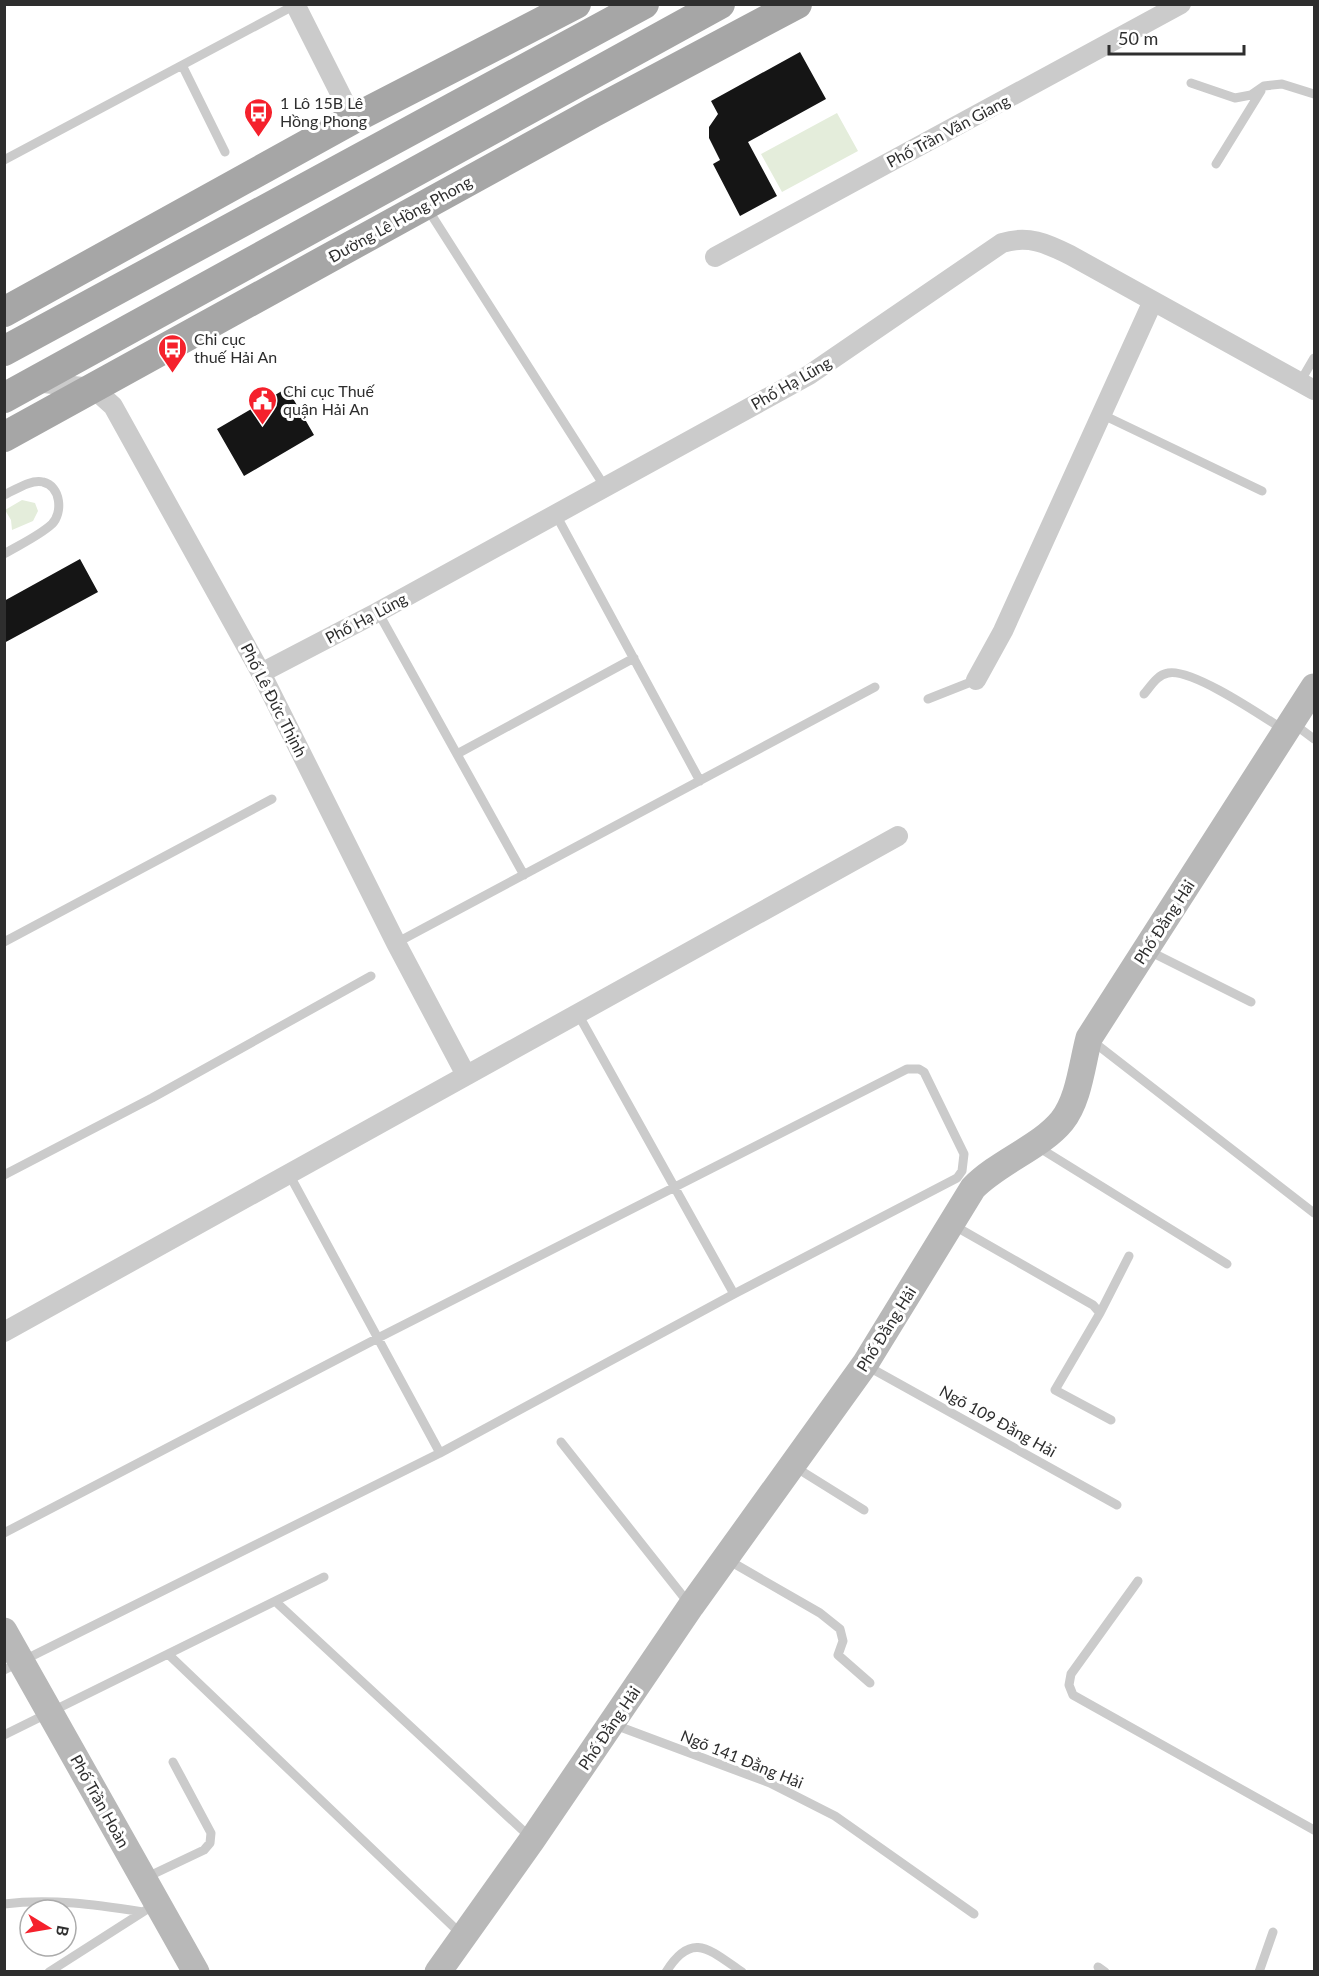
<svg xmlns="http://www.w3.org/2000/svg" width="1319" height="1976" font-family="Lato,sans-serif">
  <rect width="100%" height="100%" fill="#fff"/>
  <!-- green -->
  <path fill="#e4eddb" d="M837,113L858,151L782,192L761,154Z
    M22,500L35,503L38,511L33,521L12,530L11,520L5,510Z"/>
  <!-- building -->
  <path fill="#151515" d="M800,52L826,99L748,142L777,196L740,216L713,164L720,160L709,138V127L718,114L711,101Z
    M287,388L314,435L244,476L217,429Z
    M80,559L98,592L4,643V601Z"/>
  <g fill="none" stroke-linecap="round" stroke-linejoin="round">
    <!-- lane -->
    <path stroke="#cbcbcb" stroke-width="9" d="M183,67L225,152
      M1191,83L1235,98L1251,95L1264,86L1282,84L1314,94
      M4,160L295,5
      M1216,164L1261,91
      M427,208L605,487
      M1300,382L1314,358
      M1101,414L1262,491
      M4,495C15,490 31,479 43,482C61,486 63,513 52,524C39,536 19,545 4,554
      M555,513L700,781
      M378,612L524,875
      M1144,694C1151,686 1157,675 1168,673C1192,668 1262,716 1284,730
      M928,699L976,680
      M1294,724L1314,739
      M457,754L634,658
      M4,942L272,799
      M396,943L875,687
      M1149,951L1251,1002
      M578,1014L734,1294
      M1091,1040L1314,1213
      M1038,1147L1227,1264
      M289,1174L440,1453
      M4,1175L152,1098L371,976
      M953,1225L1093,1305L1100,1313L1055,1390L1111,1420
      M1100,1313L1129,1256
      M867,1366L1117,1505
      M561,1442L690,1605
      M795,1467L864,1510
      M4,1533L378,1338L907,1069H919L924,1072L964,1154L962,1171L957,1178L734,1294L440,1453L4,1670
      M728,1560L820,1613L840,1629L843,1641L838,1655L870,1683
      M1138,1581L1071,1674L1069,1685L1073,1695L1314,1830
      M276,1602L531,1838
      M168,1654L461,1934
      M615,1725L770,1783L835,1816L974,1914
      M4,1735L324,1577
      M145,1878L204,1850L210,1843L211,1833L173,1762
      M4,1904C52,1898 97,1905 143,1912
      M1098,1967L1105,1972
      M49,1972L146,1910
      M666,1972C692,1930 710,1950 742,1972
      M1259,1972L1273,1932"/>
    <!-- street -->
    <path stroke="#cbcbcb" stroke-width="20" d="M295,4L353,119
      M715,257L1181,4
      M33,382L93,388L113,406L261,673L396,943L466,1075
      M261,673L378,612L809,375L1002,243C1028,235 1046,243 1070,255L1314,390
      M976,680L1003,631L1153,301
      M4,1332L898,836"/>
    <!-- secondary -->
    <path stroke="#b8b8b8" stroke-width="27" d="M4,1631L196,1972
      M438,1972L532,1840L691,1606L865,1364L973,1188C998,1162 1041,1147 1062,1121C1079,1100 1082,1064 1089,1038L1314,687"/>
    <!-- primary -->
    <path stroke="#a6a6a6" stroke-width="30" d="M4,312L353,119L576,4
      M4,351L644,4
      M4,398L720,4
      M4,437L594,112L797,4"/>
  </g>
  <!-- icons -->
  <defs>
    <symbol id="bus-pin" viewBox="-11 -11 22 30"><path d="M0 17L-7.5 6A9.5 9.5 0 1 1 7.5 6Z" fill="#f5212c" stroke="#fff"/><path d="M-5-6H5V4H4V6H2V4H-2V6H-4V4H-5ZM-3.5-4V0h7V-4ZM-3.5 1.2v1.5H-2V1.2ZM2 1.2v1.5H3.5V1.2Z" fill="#fff"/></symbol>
    <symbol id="civic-pin" viewBox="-11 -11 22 30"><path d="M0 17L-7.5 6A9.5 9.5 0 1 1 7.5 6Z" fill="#f5212c" stroke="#fff"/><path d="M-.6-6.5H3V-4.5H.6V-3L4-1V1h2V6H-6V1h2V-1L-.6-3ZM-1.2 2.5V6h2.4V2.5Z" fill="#fff"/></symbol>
  </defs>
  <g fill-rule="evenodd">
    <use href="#bus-pin" x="242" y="96" width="33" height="45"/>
    <use href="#bus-pin" x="156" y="332" width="33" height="45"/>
    <use href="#civic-pin" x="246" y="384" width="33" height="45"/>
  </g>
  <g text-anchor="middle" stroke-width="6" stroke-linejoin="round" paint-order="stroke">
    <!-- poi labels -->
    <g font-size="16" fill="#2e2e2e" stroke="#fff" text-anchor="start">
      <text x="280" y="109">1 Lô 15B Lê<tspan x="280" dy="18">Hồng Phong</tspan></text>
      <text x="194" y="345">Chi cục<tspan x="194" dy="18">thuế Hải An</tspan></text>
      <text x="283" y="397">Chi cục Thuế<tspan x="283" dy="18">quận Hải An</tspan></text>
    </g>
    <!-- street labels -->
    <g font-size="16" fill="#2e2e2e" stroke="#fff">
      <text transform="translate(948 131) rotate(-28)" y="6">Phố Trần Văn Giang</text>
      <text transform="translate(400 219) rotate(-29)" y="6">Đường Lê Hồng Phong</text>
      <text transform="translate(791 383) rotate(-30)" y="6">Phố Hạ Lũng</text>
      <text transform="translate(366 618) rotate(-28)" y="6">Phố Hạ Lũng</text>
      <text transform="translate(274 700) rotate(63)" y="6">Phố Lê Đức Thịnh</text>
      <text transform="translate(1164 922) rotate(-57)" y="6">Phố Đằng Hải</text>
      <text transform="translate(886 1329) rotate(-58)" y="6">Phố Đằng Hải</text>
      <text transform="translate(998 1421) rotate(29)" y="6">Ngõ 109 Đằng Hải</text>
      <text transform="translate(609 1728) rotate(-56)" y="6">Phố Đằng Hải</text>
      <text transform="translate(742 1759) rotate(22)" y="6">Ngõ 141 Đằng Hải</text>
      <text transform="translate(100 1801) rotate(61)" y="6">Phố Trần Hoàn</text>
    </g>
  </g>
  <!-- border -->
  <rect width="1319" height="1976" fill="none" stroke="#2e2e2e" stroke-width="12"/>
  <!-- north arrow -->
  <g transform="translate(48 1928) rotate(101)"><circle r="28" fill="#ffffff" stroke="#ababab" stroke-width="1.5"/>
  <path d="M0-4.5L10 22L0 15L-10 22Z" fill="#f5212c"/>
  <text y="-9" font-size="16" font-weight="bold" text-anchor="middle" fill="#2e2e2e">B</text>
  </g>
  <!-- scale -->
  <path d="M1109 45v9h135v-9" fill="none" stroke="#2e2e2e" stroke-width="3"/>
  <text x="1118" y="45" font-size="18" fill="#2e2e2e" stroke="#ffffff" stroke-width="4.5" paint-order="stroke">50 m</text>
</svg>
